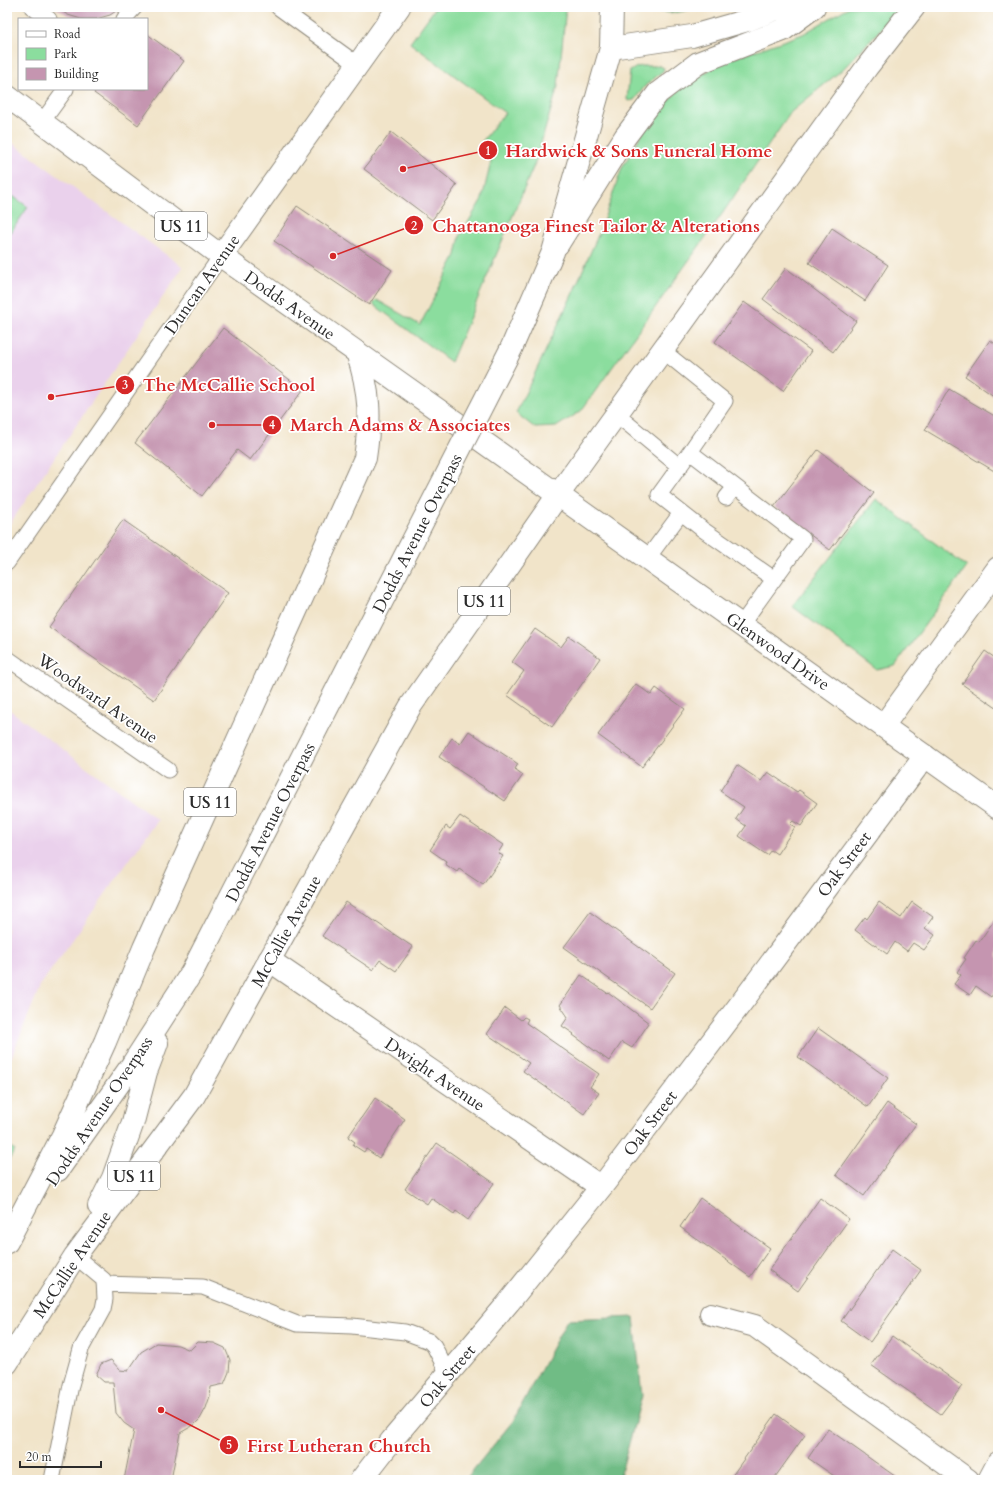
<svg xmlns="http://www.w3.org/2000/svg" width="1005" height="1487" font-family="Cardo,serif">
  <rect width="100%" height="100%" fill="#fff"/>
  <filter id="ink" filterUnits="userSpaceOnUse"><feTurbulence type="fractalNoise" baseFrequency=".025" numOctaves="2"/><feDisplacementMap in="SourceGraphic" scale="8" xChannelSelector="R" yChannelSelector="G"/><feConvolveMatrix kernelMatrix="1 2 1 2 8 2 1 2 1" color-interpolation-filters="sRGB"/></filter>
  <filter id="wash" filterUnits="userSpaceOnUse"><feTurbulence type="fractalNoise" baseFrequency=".012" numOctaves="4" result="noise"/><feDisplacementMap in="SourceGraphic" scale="16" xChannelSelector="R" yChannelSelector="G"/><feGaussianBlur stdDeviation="0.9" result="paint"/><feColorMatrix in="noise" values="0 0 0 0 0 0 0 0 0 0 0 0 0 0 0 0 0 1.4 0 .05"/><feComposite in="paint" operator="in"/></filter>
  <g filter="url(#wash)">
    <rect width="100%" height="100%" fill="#f1e4c9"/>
    <!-- built -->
    <path fill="#ead1ec" d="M7,139L183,267L7,528Z
      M7,708L158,820L41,984L7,1068Z"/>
    <!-- green -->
    <path fill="#8bdd9e" stroke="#5b8464" d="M436,7H566L558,86L535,163L451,362L373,304L377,300L420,325L456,255L460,236L482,199L491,162L492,154L480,144L505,113L410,43Z
      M647,7H698C682,13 662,16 647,7Z
      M849,7H899L891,18L843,69L791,112L720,217L581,411L556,427L535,428L516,413L572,295L599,233L622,168L649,121L678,91L720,63L803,34Z
      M643,66H660L664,68L663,71L646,85L634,100L628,101L627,99L630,71L637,67Z
      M7,192L28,207L7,238Z
      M876,499L967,567L895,666L877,670L792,606Z
      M7,1145L15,1150L7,1163Z"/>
    <!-- forest -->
    <path fill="#70bc85" stroke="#4e7458" d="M634,1317L642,1396L619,1480H465L513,1421L567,1320Z"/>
    <g id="blocks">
      <!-- building -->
      <path fill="#c595b0" d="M54,7H122L110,15L96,19H81L68,15Z
        M147,34L184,61L138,125L94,93L97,89H147Z
        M391,132L457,185L432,220L364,169Z
        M297,206L392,270L369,305L274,241Z
        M832,228L888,265L865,301L809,263Z
        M786,268L856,321L833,352L763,299Z
        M744,302L811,351L783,391L715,342Z
        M223,328L303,390L250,460L237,450L202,496L135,443Z
        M990,340L998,346V399L965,376Z
        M949,389L998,418V470L996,472L925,430Z
        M818,450L874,493L830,550L774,507Z
        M123,520L228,593L154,700L49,627Z
        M535,629L561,647L569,636L600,658L552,727L507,695L524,671L512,662Z
        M985,651L998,660V709L962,684Z
        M636,684L651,695L656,688L685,709L642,767L598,735Z
        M469,731L518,764L515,769L523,775L505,801L439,757L452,738L460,744Z
        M737,765L761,781L768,772L797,792L799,790L817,803L801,826L793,821L790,824L795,827L777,854L771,850L767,855L739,836L746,826L736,819L744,807L720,791Z
        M460,816L503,845L498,853L503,856L483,885L459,869L457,872L445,864L446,861L430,850L446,826L450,829Z
        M346,902L413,947L396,971L380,960L373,970L322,936Z
        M879,902L901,918L912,902L933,917L925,928L935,935L924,950L913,943L907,951L895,942L887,954L855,930L865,917L867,919Z
        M590,912L675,973L650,1008L564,947Z
        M995,919L998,921V987L991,997L976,986L970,995L954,984L961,975L957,972L966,959L964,958L976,940L979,942Z
        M581,975L607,993L608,992L649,1023L632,1048L622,1042L609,1061L573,1035L574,1034L562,1026L568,1017L560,1005Z
        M505,1008L521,1020L524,1017L528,1019L526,1023L599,1074L590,1087L599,1093L584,1114L523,1071L529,1063L487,1034Z
        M818,1028L888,1078L868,1107L798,1057Z
        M375,1098L405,1119L379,1158L366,1149L364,1152L353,1145L355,1142L348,1137Z
        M887,1103L916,1124L864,1196L836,1175Z
        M437,1143L494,1183L468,1220L456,1211L454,1214L431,1198L427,1204L405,1189Z
        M700,1198L770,1248L750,1277L680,1227Z
        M820,1198L849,1219L798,1291L769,1270Z
        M892,1249L921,1270L870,1342L841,1321Z
        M892,1336L962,1386L941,1414L871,1365Z
        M198,1342L214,1343L225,1348L230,1360L229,1372L224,1384L211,1387L210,1396L206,1408L200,1419L194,1425L180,1433L171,1480H124L134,1430L124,1423L116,1413L113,1382H104L96,1375L101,1364L111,1360L120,1370L128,1371L141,1352L156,1343L178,1345L190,1350Z
        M776,1414L805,1435L773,1480H729Z
        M828,1429L899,1479L898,1480H840L808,1458Z"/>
    </g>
  </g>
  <g filter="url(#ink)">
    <use href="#blocks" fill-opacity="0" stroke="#8e887a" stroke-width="1"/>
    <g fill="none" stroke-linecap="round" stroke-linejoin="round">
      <defs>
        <path id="service" d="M32,7L49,19
          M278,7L358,65
          M124,19L135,7
          M42,122L66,89
          M662,350L725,401L690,452
          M616,414L680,467
          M726,498L735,487
          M647,559L681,513
          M7,563L221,256
          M741,625L803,539L690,452L659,495L702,529L774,579
          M7,658L168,770
          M104,1284L203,1287L297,1324L352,1326L405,1332L429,1341L434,1346L448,1374
          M52,1480L71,1385L81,1349L103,1309L105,1299L104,1280L75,1256"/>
        <path id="minor" d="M883,726L998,568
          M269,960L601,1187
          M711,1314L755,1326L968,1480
          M361,1480L392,1440L509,1302L606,1181L748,994L925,756
          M989,1480L998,1463"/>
        <path id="tertiary" d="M558,495L998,808"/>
        <path id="secondary" d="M611,48L692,36L748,20L781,7
          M558,244L625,137L658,93L698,63L783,30L814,7
          M558,495L867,67L914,7"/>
        <path id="primary" d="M7,96L221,256L558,495L410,707L194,1096L75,1256L7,1363
          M221,256L399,7
          M511,349L553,252L611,48L612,7
          M58,1170L132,1065L192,972
          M99,1206L113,1178L133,1122L146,1072L157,1043
          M7,1242L63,1135L105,1042L144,948L365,458C371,418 370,391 357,352"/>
      </defs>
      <!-- service casing -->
      <use href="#service" stroke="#8e887a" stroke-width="17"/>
      <!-- minor casing -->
      <use href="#minor" stroke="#8e887a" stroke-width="24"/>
      <!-- tertiary casing -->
      <use href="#tertiary" stroke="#8e887a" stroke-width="24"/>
      <!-- secondary casing -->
      <use href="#secondary" stroke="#8e887a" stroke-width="24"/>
      <!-- primary casing -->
      <use href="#primary" stroke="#8e887a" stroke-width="24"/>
      <!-- service -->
      <use href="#service" stroke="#fff" stroke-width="15"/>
      <!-- minor -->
      <use href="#minor" stroke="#fff" stroke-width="22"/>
      <!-- tertiary -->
      <use href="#tertiary" stroke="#fff" stroke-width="22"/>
      <!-- secondary -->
      <use href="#secondary" stroke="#fff" stroke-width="22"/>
      <!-- primary -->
      <use href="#primary" stroke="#fff" stroke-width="22"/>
      <defs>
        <path id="primary-bridge" d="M192,972L511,349"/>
      </defs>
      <!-- primary-bridge casing -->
      <use href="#primary-bridge" stroke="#8e887a" stroke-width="24" stroke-linecap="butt"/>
      <!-- primary-bridge -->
      <use href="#primary-bridge" stroke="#fff" stroke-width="22"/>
    </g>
  </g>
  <g text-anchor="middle" stroke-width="3.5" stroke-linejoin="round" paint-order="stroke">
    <!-- shield labels -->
    <g fill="#fff" stroke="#6b6b6b" stroke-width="1">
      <rect x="155" y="212" width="52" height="28" rx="3"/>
      <rect x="458" y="587" width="52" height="28" rx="3"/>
      <rect x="184" y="788" width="52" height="28" rx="3"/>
      <rect x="108" y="1162" width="52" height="28" rx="3"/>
    </g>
    <g font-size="16" font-weight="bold" fill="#2b2b2b">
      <text x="181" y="232">US 11</text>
      <text x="484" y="607">US 11</text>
      <text x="210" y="808">US 11</text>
      <text x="134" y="1182">US 11</text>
    </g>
    <!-- street labels -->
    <g font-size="17" fill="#2b2b2b" stroke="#fff">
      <text transform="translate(202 284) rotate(-55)" y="6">Duncan Avenue</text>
      <text transform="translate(290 305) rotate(35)" y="6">Dodds Avenue</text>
      <text transform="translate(417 533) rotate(-63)" y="6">Dodds Avenue Overpass</text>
      <text transform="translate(778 651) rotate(35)" y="6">Glenwood Drive</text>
      <text transform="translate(98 698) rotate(35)" y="6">Woodward Avenue</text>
      <text transform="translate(270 822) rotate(-63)" y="6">Dodds Avenue Overpass</text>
      <text transform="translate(844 864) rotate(-53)" y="6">Oak Street</text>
      <text transform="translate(286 931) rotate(-61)" y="6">McCallie Avenue</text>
      <text transform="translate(435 1074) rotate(34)" y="6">Dwight Avenue</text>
      <text transform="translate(99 1111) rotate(-56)" y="6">Dodds Avenue Overpass</text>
      <text transform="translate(650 1123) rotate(-53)" y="6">Oak Street</text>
      <text transform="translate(72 1264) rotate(-56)" y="6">McCallie Avenue</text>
      <text transform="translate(447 1376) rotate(-50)" y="6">Oak Street</text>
    </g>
  </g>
  <!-- callouts -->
  <path fill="none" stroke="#d62828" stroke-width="1.5" d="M403 169L488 150M333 256L414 225M51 397L125 385M212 425L272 425M161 1410L229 1445"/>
  <g fill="#d62828" stroke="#fff" stroke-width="1.5">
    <circle cx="403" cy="169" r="4"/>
    <circle cx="333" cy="256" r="4"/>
    <circle cx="51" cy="397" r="4"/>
    <circle cx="212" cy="425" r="4"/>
    <circle cx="161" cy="1410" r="4"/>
    <circle cx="488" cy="150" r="10"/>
    <circle cx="414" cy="225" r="10"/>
    <circle cx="125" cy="385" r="10"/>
    <circle cx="272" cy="425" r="10"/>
    <circle cx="229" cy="1445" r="10"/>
  </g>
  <g font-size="12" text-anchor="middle" font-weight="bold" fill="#fff">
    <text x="488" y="155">1</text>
    <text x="414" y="230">2</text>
    <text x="125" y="389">3</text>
    <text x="272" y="429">4</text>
    <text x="229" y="1449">5</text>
  </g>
  <g font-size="18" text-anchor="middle" font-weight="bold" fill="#d62828" stroke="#fff" stroke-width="3.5" stroke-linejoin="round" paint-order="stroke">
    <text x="639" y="157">Hardwick &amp; Sons Funeral Home</text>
    <text x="596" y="232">Chattanooga Finest Tailor &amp; Alterations</text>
    <text x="229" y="391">The McCallie School</text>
    <text x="400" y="431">March Adams &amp; Associates</text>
    <text x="339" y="1452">First Lutheran Church</text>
  </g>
  <!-- margin -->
  <rect width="1005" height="1487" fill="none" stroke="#fff" stroke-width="24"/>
  <!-- legend -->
  <rect x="18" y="18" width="130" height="72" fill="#ffffff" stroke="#aaaaaa"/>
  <rect x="26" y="31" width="20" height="6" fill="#ffffff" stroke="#aaaaaa"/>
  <text x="54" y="38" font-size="12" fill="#2b2b2b">Road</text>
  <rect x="26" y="48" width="20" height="12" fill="#8bdd9e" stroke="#aaaaaa"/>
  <text x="54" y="58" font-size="12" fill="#2b2b2b">Park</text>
  <rect x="26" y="68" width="20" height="12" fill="#c595b0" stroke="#aaaaaa"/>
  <text x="54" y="78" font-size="12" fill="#2b2b2b">Building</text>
  <!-- scale -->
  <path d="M20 1461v6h81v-6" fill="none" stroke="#2b2b2b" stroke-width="2"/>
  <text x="26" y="1461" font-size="12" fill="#2b2b2b" stroke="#ffffff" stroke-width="3" paint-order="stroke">20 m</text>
</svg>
